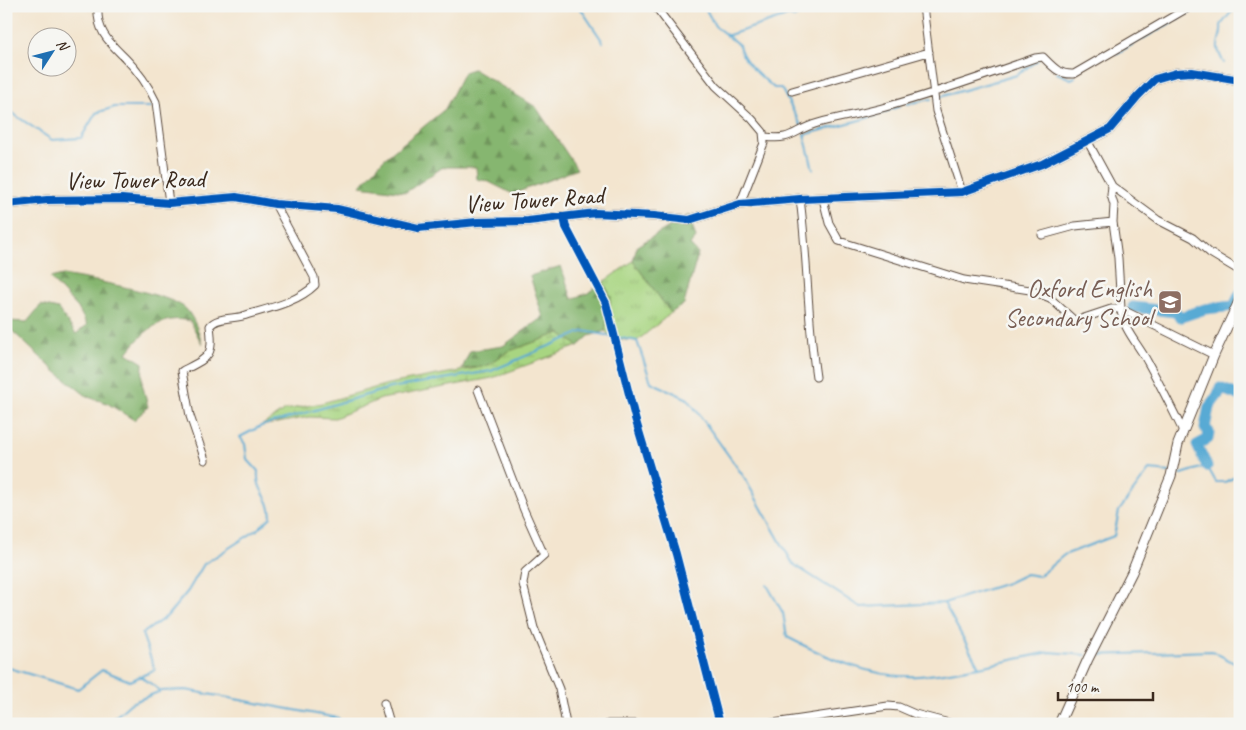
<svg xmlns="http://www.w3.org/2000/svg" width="1246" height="730" font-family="Caveat,sans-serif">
  <defs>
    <pattern id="grass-tufts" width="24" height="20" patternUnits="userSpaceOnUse" patternTransform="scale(1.25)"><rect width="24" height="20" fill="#a8d581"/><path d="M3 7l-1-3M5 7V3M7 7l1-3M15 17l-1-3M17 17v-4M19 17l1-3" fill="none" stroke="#92b76f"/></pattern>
    <pattern id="forest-firs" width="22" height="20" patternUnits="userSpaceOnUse" patternTransform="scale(1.25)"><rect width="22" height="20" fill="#86b66f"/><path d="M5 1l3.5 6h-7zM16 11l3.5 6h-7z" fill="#6f945b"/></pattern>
    <pattern id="wetland-marsh" width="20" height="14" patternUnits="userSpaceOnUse" patternTransform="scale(1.25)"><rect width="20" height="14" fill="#a8d581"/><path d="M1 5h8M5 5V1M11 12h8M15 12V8" fill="none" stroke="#92b76f"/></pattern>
  </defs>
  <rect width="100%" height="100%" fill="#f6f6f2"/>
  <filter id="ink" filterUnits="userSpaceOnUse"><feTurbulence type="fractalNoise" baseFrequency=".02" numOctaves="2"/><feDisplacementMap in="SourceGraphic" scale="10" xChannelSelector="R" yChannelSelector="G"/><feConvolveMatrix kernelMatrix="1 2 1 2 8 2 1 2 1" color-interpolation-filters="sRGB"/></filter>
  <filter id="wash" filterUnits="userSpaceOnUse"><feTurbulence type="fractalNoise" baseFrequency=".0096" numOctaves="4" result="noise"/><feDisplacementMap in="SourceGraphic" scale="20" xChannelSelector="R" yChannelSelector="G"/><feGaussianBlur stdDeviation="1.12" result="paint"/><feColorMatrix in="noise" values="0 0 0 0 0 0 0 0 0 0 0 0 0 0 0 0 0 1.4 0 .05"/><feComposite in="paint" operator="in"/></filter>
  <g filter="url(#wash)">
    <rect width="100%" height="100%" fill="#f3e5cf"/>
    <!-- grass -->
    <path fill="url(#grass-tufts)" stroke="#728050" d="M633,261L671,313L637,341L614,339L605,331L611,297L603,282Z"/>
    <!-- forest -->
    <path fill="url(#forest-firs)" stroke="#607046" d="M473,69L536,107L577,169L513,194L487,181L477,179L476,167H443L406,192L360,186L383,160L445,109L464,72Z
      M689,215L696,238L690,245L698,254L684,304L671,313L633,261L637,246Z
      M561,266L572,299L588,293L603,282L611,297L605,331L589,336L578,346L560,333L507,352L487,366L462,369L470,351L503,346L543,317L530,276Z
      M63,275C86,279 172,294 186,309C194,318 199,332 202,344L190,321C161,314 143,332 127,353L143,363L142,383L148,407L134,420L107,403L88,397L55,371L6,325L8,321L27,322L41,305L58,309L76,334L87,325L78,308L50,278Z"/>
    <!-- wetland -->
    <path fill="url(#wetland-marsh)" stroke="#728050" d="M560,333L578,346L492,378L381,399L335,418L309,417L261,426L285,410L322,403L388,384L487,366L507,352Z"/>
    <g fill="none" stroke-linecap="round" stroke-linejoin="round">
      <!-- stream -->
      <path stroke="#59aad4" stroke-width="2" d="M579,6L603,42
        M704,6L715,26L739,45C742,62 761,76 774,88H781L802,127
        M726,36L790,15L794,18L801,13L823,6
        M1116,54L1195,9L1207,6
        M1224,63C1211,41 1223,42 1221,25L1236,6
        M1057,73L1071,79L1075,77
        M936,98L1017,75L1038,60
        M907,104L931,99
        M6,109L52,140L81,138L96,113L115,107H151
        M804,134L813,169
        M804,135L875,116L900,106
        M616,337L637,341L651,382L688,399L744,477L793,564L860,607L944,603L979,667L1050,652L1086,655
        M1175,473L1182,474L1207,466L1216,482H1225L1235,477L1240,481
        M767,585L783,613L787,637C826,657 873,679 918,676C938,675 959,670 979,667
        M944,603L1007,583L1026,574L1039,576L1064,555L1114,536L1119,511L1149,470L1170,472
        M1094,655L1212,651L1240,666
        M6,667L78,689L102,670L130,681L155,670L142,634L167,616L188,591L204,564L257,530L271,517C270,494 256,493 258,471L247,459L245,444L240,437L261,426L390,388L491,371L584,331L611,336
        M140,676L161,691L186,690L338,718L343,724
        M100,724L113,719L131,703L161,691"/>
      <!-- river -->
      <path stroke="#59aad4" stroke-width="11" d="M1133,307L1175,312L1181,317L1205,309L1234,306L1240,294
        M1207,466L1197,445L1208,439L1209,432L1205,428L1209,407L1218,395L1220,388L1240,396"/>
    </g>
  </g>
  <g filter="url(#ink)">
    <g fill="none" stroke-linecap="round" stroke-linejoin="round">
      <defs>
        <path id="minor" d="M98,6C96,32 110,43 126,59C138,71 149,87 156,102L169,203
          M655,6L716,86L752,119L763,132L764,143L740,204
          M923,6L936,111L962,192
          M792,91L929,52
          M765,137C793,141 793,130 818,123C839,117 861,114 882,108C933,94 984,76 1035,58L1043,57C1053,67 1059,75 1074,74L1191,6
          M1088,142L1112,186L1111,195L1114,205L1113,222
          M1112,186L1158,220L1193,238L1210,253L1240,271
          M800,199C808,258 807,318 816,377
          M823,199L829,223L839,241L964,280L1030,290L1050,298L1075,321L1111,309H1121C1122,328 1138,344 1147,361C1160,384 1171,407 1183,431
          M564,217L566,227L606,303L635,418L676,554L720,724
          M1042,235L1075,226L1113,222L1118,258L1121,309L1214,355
          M478,390L524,510L544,555L525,572L523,584L534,628L559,689L566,724
          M205,460L190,416L182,371C209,357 214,357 210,326C216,317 233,319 243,316C266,309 297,303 315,285L314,277L275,204
          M384,703L390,724
          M608,724H635
          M767,724L888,706L899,707L915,714L953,724"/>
        <path id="tertiary" d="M6,204L47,200L122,199L169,203L236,197L275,204L337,209L418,228L477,222L528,221L596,213L654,216L689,220L740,204L800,199L962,192L1042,164L1110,129L1138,96L1155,79L1176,73L1192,72L1240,80
          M1059,724L1088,659L1132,572L1171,476L1178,444L1214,355L1240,299"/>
      </defs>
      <!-- minor casing -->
      <use href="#minor" stroke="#574639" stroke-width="9"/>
      <!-- tertiary casing -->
      <use href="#tertiary" stroke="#574639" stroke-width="11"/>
      <!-- minor -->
      <use href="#minor" stroke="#fff" stroke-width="7"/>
      <!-- tertiary -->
      <use href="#tertiary" stroke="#fff" stroke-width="9"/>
      <defs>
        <path id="cycleway" d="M6,204L47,200L122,199L169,203L236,197L275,204L337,209L418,228L477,222L528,221L596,213L654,216L689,220L740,204L800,199L962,192L1042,164L1110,129L1138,96L1155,79L1176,73L1192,72L1240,80
          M564,217L566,227L606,303L635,418L676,554L720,724"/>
      </defs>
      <!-- cycleway casing -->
      <use href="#cycleway" stroke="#f6f6f2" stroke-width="11"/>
      <!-- cycleway -->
      <use href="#cycleway" stroke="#0057b8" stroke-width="8"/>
    </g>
  </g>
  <!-- icons -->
  <defs>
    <symbol id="school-square" viewBox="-11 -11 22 22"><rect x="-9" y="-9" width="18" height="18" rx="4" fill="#8d6e63" stroke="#f6f6f2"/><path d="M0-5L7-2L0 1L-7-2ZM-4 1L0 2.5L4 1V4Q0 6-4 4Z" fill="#fff"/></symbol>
  </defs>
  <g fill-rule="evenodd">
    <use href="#school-square" x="1156" y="288" width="28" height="28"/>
  </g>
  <g text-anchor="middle" stroke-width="5" stroke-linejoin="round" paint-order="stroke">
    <!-- street labels -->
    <g font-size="25" fill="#3b2a1e" stroke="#f6f6f2">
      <text transform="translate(135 179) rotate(-1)" y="9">View Tower Road</text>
      <text transform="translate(534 199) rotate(-4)" y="9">View Tower Road</text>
    </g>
    <!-- education labels -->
    <g font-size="25" fill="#785e54" stroke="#f6f6f2" text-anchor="end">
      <text x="1152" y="297">Oxford English<tspan x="1152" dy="29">Secondary School</tspan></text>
    </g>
  </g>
  <!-- margin -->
  <rect width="1246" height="730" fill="none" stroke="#f6f6f2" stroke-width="25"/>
  <!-- north arrow -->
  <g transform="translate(52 52) rotate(54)"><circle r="24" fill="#f6f6f2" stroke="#aba49d"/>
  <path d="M0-4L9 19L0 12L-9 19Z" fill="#1f6fb2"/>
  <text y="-8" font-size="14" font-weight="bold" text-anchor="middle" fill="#3b2a1e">N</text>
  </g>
  <!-- scale -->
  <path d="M1058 692v8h95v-8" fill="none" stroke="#3b2a1e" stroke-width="2.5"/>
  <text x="1066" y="692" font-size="15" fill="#3b2a1e" stroke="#f6f6f2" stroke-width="4" paint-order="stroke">100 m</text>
</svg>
